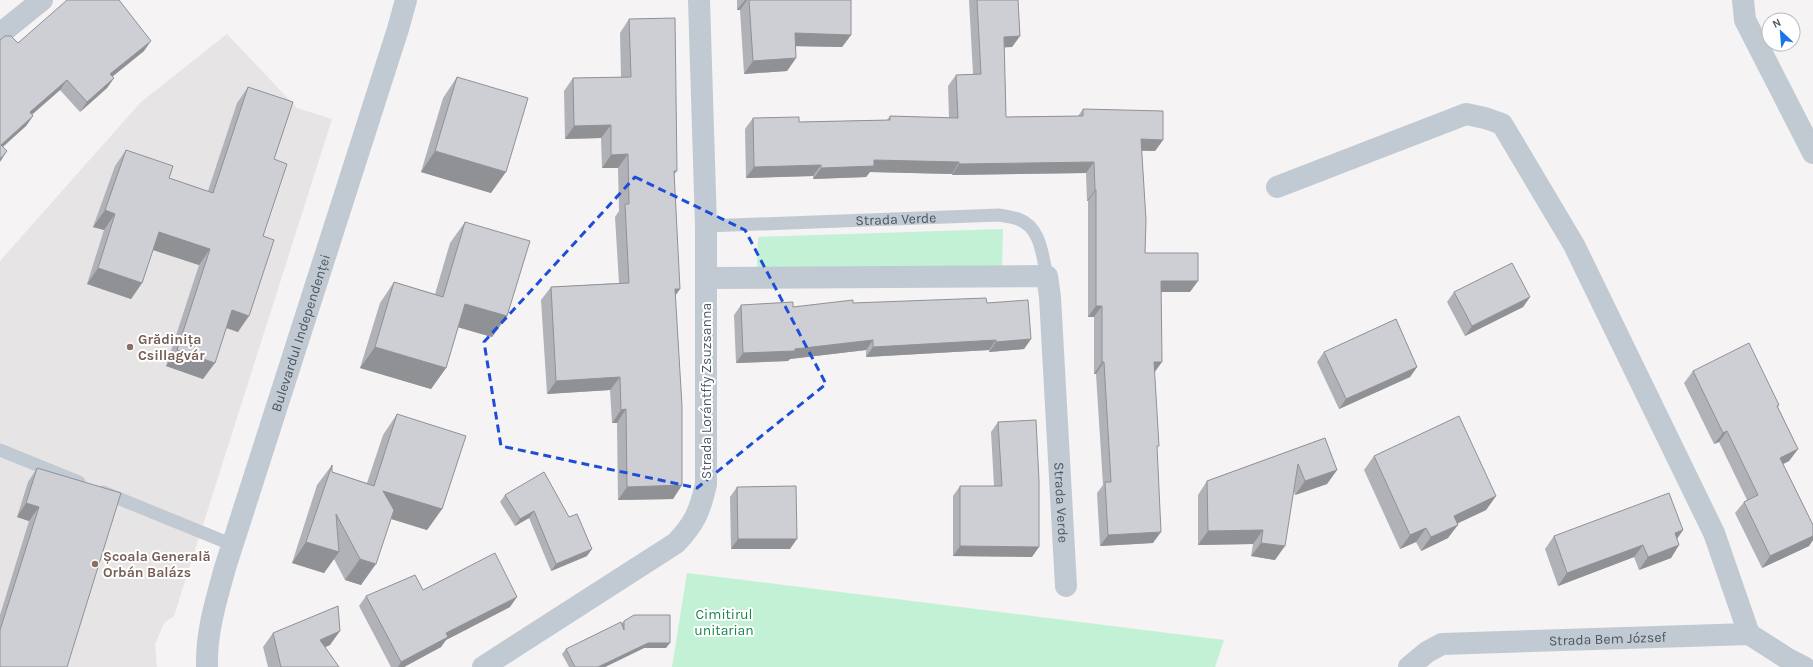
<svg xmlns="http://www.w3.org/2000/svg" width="1813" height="667" font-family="Karla,sans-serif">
  <rect width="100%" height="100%" fill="#f5f3f3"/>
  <!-- education -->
  <path fill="#e6e4e5" d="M227,34L297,108L332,119L174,616L164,623L155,644L157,667H0V261L141,102Z"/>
  <!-- green -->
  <path fill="#c3f1d5" d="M1003,229L1002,267L757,269L758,237Z
    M687,573L1224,640L1215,667H672Z"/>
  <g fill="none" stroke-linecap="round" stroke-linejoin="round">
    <!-- lane -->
    <g stroke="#c1cad2" stroke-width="13">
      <path id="s1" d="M706,226L999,215C1005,216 1012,217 1018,219C1041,227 1042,255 1047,276"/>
      <path d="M0,450L79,482"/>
      <path d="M103,492L233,545"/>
    </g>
    <!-- street -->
    <g stroke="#c1cad2" stroke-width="22">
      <path d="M1743,0L1745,20L1813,153"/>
      <path d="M0,34L42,0"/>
      <path d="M1277,187L1466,114L1485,118L1502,124L1574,245L1714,533L1749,634"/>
      <path id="s2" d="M706,278L1047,276L1050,297L1066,586"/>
      <path id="s3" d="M207,667C206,632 216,601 225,568L398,29L406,0"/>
      <path d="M483,667L676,543C695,523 700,511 706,484V226L699,0"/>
      <path id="s4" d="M1409,667L1427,652L1442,644L1749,634L1788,659L1804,667"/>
    </g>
  </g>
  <!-- wall -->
  <path fill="#b0b2b7" d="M737,0H851V35L842,47L796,46V58L787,71L744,74L740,10H737Z
    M969,0H1018L1020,36L1012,47H1004L1006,117L1078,116L1083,109L1163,140L1155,151H1141L1145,253L1190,292H1161L1154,372L1157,449L1153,543L1100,546L1097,493L1103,485L1096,374H1094V317H1088V201H1087L1086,173L952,175V174L870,172L866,177L813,179V176L746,178L745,129L753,118L799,122L887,120L890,116L949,118L948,86L956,75L973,74Z
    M629,19L677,171L674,175L675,296L682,485L673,499L618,500L617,423H612L610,390L547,394L541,300L551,287L619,283L615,217L619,211L618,168H602L601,138L565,139L564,91L573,78L621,77L620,33Z
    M18,43L144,51L112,77L114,78L107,88L80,112L60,90L32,115L33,116L26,126L3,147L0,162Z
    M457,77L491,193L421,172L443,98Z
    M248,87L274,159L263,236L238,332L226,328L203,379L166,366L199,265L153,250L142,283L131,299L87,284L104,230L93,227L115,166L126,150L169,178L208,191L237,103Z
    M465,222L507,316L492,337L458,327L446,368L431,389L360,368L380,303L394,282L435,294L450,243Z
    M1454,292L1530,297L1523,307L1465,336L1447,302Z
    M853,303H987L1031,339L1024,349L989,352V350L866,357V350L790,359L788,361L736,363L734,315L741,305L793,307Z
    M1324,352L1417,367L1410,377L1339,409L1317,362Z
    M1693,371L1779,405L1778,407L1798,449L1789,461L1783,464L1813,525V540L1809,546L1762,568L1735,513L1744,502L1747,500L1719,442L1714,444L1684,383Z
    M397,414L442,509L427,530L391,519L361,585L345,580L334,559L324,573L292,563L317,485L332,465V472L367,483L383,435Z
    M998,422L1032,557L953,556V496L960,486H994L991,432Z
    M1325,438L1337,470L1327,484L1295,495L1294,492L1275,560L1251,556L1253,544L1198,545V495L1207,481Z
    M1374,456L1496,496L1486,510L1457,523L1448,538L1421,551L1416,542L1400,549L1364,470Z
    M37,468L67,667H0V615L29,521L17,517L28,482Z
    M737,487L790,549H731L730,497Z
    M505,495L569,517L587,556L551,571L529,518L515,526L500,502Z
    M1683,530L1677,539L1679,545L1671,558L1639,570L1634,557L1558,586L1545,549L1554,536Z
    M423,590L510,607L446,640L441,647L404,667H391L359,606L366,596Z
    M624,621L666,648H644L605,667H569L562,654L566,649L621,624Z
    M273,633L330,645L325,647L339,667H268L263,647Z"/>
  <!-- shaded-wall -->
  <path fill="#909195" d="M745,0H747L740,10H737Z
    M795,33L851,35L842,47L786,46Z
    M1020,36L1012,47L996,48L1004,37Z
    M151,41L144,51L103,84L110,74Z
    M796,58L787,71L744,74L753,61Z
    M114,78L107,88L80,112L87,102Z
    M67,80L60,90L23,122L30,112Z
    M33,116L26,126L0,149V146Z
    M611,125L601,138L565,139L574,126Z
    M1141,139L1163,140L1155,151L1133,150Z
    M7,151L0,162V159Z
    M435,151L506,172L491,193L421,172Z
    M628,154L618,168H602L611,155Z
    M874,160L959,162L952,174L870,172L866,177L813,179L821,168Z
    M1094,162L1086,173L952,175L959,164Z
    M821,165L813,176L746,178L754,167Z
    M1095,190H1096L1088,201H1087Z
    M105,210L115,214L104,230L93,227Z
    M159,232L210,249L199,265L147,248Z
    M98,268L142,283L131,299L87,284Z
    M1161,281H1198L1190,292H1153Z
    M675,289H680L671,302Z
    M1530,297L1523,307L1465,336L1472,326Z
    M465,304L507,316L492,337L450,325Z
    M1096,306H1102L1094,317H1088Z
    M232,310L249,316L238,332L221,326Z
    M1031,339L1024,349L989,352L996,342Z
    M873,340L866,350L790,359L788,361L736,363L743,353L795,349Z
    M996,340L989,350L866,357L873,347Z
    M375,347L446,368L431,389L360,368Z
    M177,350L215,363L203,379L166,366Z
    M1102,362H1104L1096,374H1094Z
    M1154,362H1162L1154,373Z
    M1417,367L1410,377L1339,409L1346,399Z
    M620,377L610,390L547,394L556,381Z
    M626,409L617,423H612L621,410Z
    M1727,431L1719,442L1714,444L1723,433Z
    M1798,449L1789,461L1772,470L1780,458Z
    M1337,470L1327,484L1295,495L1305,481Z
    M682,485L673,499L618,500L627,487Z
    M383,491L442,509L427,530L369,512Z
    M1496,496L1486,510L1444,530L1454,516Z
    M26,503L39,507L29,521L17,517Z
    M534,511L529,518L515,526L520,519Z
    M1458,525L1448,538L1421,551L1431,537Z
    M1426,528L1416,542L1400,549L1410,535Z
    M1263,530L1253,544L1198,545L1208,531Z
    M1683,530L1674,543L1675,533Z
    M1161,532L1153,543L1100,546L1108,535Z
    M1813,536V540L1809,546L1762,568L1770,556Z
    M738,539H797L790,549H731Z
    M306,542L339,552L324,573L292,563Z
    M1261,543L1285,546L1275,560L1251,556Z
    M1643,545L1634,557L1558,586L1567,573Z
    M1679,545L1671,558L1639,570L1648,557Z
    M960,546L1039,547L1032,557L953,556Z
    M592,549L587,556L551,571L556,564Z
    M360,559L376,564L361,585L345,580Z
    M517,597L510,607L446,640L441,647L404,667H398L401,662L446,633Z
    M340,631L330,645L310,654L320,640Z
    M648,643H670L666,648H644L605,667H598Z"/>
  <!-- building -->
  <path fill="#cdcfd5" stroke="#909195" d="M67,0H119L151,41L110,74L114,78L87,102L67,80L30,112L33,116L1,145L7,151L0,159V40L5,36H11L18,43L58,8Z
    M749,0H851V35L795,33L796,58L753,61Z
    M977,0H1018L1020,36L1004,37L1006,117L1083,116V109L1163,111V140L1141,139L1146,220L1145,253H1198V281H1161L1162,362H1154L1159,446H1157L1161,532L1108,535L1105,482H1111L1104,362H1102V306H1096V190H1095L1094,162L959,164V162L874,160V166L821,168V165L754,167L753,118L799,117V122L890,120V116L958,118L956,75L981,74Z
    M675,18L677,171H674L680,289H675L682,406V485L627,487L626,409L621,410L620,377L556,381L551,287L629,283L625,204H629L628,154L611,155V125L574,126L573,78L631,77L629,19Z
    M457,77L528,98L506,172L435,151Z
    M248,87L293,102L274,159L287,164L263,236L274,240L249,316L232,310L215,363L177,350L210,249L159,232L142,283L98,268L115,214L105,210L126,150L173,166L169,178L213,193Z
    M465,222L530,241L507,316L465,304L446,368L375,347L394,282L443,297Z
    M1512,263L1530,297L1472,326L1454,292Z
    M986,298L987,303L1028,300L1031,339L996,342V340L873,347V340L795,349V351L743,353L741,305L793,302V307L853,300V303Z
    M1396,319L1417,367L1346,399L1324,352Z
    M1749,343L1779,405L1777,406L1798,449L1780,458L1813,525V536L1770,556L1744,502L1758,495L1727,431L1723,433L1693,371Z
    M397,414L466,436L442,509L383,491L394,510L376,564L360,559L336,514L339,552L306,542L332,465V472L374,486Z
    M1459,416L1496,496L1454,516L1458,525L1431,537L1426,528L1410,535L1374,456Z
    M1036,420L1039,481V547L960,546V486H1002L998,422Z
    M1325,438L1337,470L1305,481L1298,464L1285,546L1261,543L1263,530L1208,531L1207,481Z
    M37,468L121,493L67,667H0V630L39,507L26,503Z
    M544,472L569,517L577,514L592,549L556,564L534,511L520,519L505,495Z
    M796,486L797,539H738L737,487Z
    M1669,493L1683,530L1675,533L1679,545L1648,557L1643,545L1567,573L1554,536Z
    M495,553L517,597L446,633L448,637L401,662L366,596L415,575L423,590Z
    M338,606L340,631L320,640L339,667H281L273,633Z
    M634,615H670V643H648L598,667H575L566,649L621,622L624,630V621Z"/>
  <!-- marked area -->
  <path fill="none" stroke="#1d4ed8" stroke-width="3" stroke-dasharray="8 5" stroke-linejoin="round" d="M635,177L745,230L826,384L697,488L501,446L484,342Z"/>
  <!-- markers -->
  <g fill="#8d6e63" stroke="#fff" stroke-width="1.5">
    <circle cx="130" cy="347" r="4"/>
    <circle cx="95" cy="564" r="4"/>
  </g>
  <g text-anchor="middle" stroke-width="4" stroke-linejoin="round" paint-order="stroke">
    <!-- street labels -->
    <g font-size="14" fill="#4a5661" stroke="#fff">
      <text dy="5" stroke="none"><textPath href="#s1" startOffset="190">Strada Verde</textPath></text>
      <text dy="5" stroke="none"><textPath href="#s3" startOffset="348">Bulevardul Independenței</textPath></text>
      <text transform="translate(706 391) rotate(-90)" y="5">Strada Lorántffy Zsuzsanna</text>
      <text dy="5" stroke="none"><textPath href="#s2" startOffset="568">Strada Verde</textPath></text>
      <text dy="5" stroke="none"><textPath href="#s4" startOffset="206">Strada Bem József</textPath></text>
    </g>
    <!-- education labels -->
    <g font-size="14" font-weight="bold" fill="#785e54" stroke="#fff" text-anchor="start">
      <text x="138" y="344">Grădinița<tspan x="138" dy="16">Csillagvár</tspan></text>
      <text x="103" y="561">Școala Generală<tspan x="103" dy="16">Orbán Balázs</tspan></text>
    </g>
    <!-- park labels -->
    <g font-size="14" fill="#17864f" stroke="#fff">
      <text x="724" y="619">Cimitirul<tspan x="724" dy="16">unitarian</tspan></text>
    </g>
  </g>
  <!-- north arrow -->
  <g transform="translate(1781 32) rotate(334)"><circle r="19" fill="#ffffff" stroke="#b7bbc0"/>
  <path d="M0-3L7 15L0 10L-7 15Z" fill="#1a73e8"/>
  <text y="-6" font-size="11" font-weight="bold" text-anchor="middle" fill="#4a5661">N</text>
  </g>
</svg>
